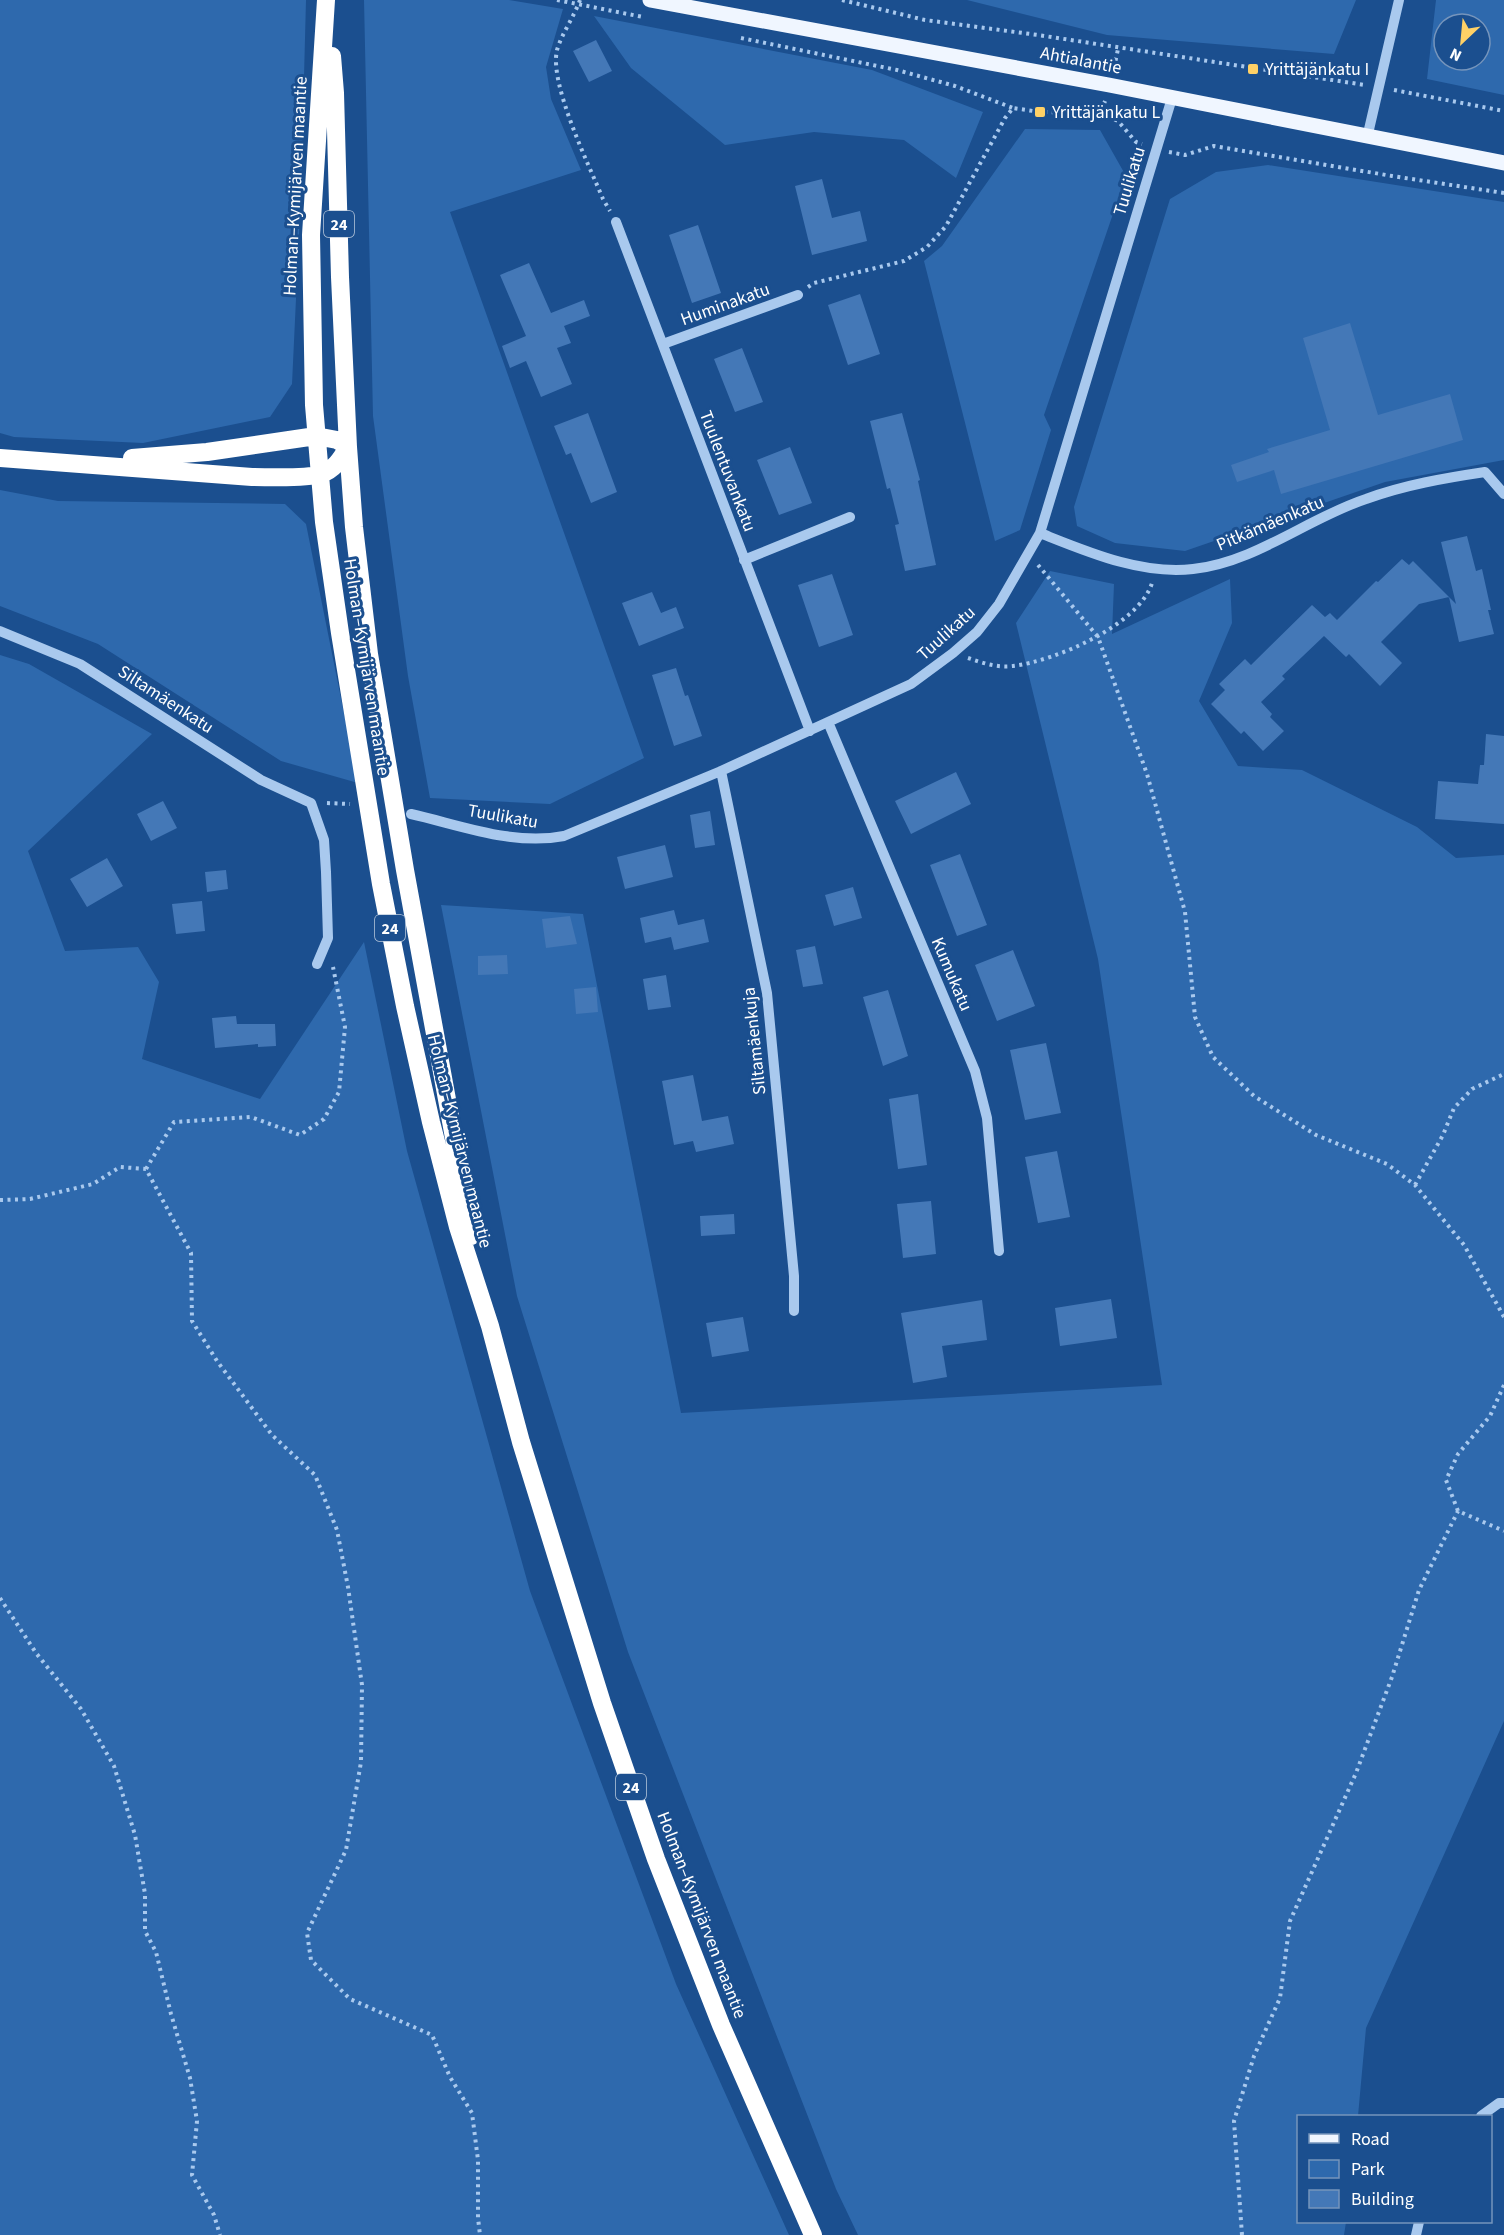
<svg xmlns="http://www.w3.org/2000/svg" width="1504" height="2235" font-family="'Source Sans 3',sans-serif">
  <rect width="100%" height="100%" fill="#1b4f8f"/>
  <!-- green -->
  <path fill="#2e69ad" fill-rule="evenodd" d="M0,0H306L301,192L292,384L270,417L143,443L14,437L0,433Z
    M364,0H509L563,9L546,67L551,99L581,170L450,212L644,758L550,804L430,798L408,676L373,416Z
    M967,0H1356L1334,54L1107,35Z
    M1436,0H1504V95L1427,79ZM1444,24H1480V60H1444Z
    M594,16L872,70L983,112L956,178L904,140L814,132L725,145L631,68Z
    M1025,129L1100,130L1126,176L1044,415L1051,430L1020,530L995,541L924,261L942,246Z
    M1268,165L1504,202V460L1385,482L1185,551L1115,543L1077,526L1074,507L1170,199L1216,172Z
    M0,490L58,501L285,504L306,524L358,783L281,761L98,644L0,606Z
    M1050,571L1114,584L1112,634L1230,579L1232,623L1199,701L1238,766L1302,770L1417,827L1456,858L1504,855V1721L1366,2028L1358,2116H1298V2222H1346L1344,2235H858L836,2189L628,1652L517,1296L441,905L583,914L681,1413L1162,1385L1098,959L1016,623Z
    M0,655L29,664L152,734L28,851L65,951L138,947L159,982L142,1059L260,1099L364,942L407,1151L530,1591L676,1984L789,2235H0Z"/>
  <!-- building -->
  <path fill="#4478b7" d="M596,40L612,71L589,82L573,51Z
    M822,179L832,218L860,211L867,241L812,255L795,186Z
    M698,225L721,293L692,303L669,235Z
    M529,263L551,313L584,300L590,316L564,326L571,343L557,348L572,384L541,397L526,361L510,368L502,346L526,336L500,275Z
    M860,294L880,354L848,365L828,305Z
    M1350,323L1378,415L1450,394L1463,440L1281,494L1274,470L1237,482L1231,465L1269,452L1267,449L1330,430L1303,338Z
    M742,348L763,402L735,412L714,359Z
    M588,413L617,492L591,503L571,453L566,455L554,426Z
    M902,413L920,480L918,481L936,565L905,571L895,525L899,524L890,488L887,489L870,421Z
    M790,447L812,503L779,515L757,460Z
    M1467,536L1476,571L1482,569L1491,610H1488L1494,634L1459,642L1449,597L1419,604L1381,642L1402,663L1380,686L1349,654L1346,657L1324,636L1282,676L1285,679L1261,702L1272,714L1270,717L1284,731L1263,751L1244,731L1241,734L1211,704L1225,690L1219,684L1245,659L1251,665L1312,605L1325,617L1330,613L1337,620L1376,581L1378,582L1402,559L1409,565L1413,561L1456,604L1441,542Z
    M832,574L853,635L819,647L798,585Z
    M652,592L661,613L676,607L684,628L639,646L622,603Z
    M676,668L685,696L688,695L702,736L674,746L652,675Z
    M1486,734L1504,736V824L1435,819L1438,781L1478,784L1480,765H1484Z
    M956,772L971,804L911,834L895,801Z
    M163,801L177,828L151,841L137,814Z
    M710,811L715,845L695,848L690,815Z
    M665,845L673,877L625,889L617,857Z
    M960,854L987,925L957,936L930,865Z
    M107,858L123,886L87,907L70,879Z
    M226,870L228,889L207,892L205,872Z
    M853,887L862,918L834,926L825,895Z
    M202,901L205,931L176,934L172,904Z
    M674,910L678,925L704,919L709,942L674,950L671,937L645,943L640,918Z
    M570,916L577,944L546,948L542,919Z
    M815,946L823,984L803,987L796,950Z
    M1013,950L1035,1006L997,1021L975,965Z
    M507,955L508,974L478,975V956Z
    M666,975L671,1007L648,1010L643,979Z
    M596,987L598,1012L576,1014L574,989Z
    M888,990L908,1056L883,1066L863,997Z
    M236,1016L237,1024H275L276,1046L258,1047V1044L215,1048L212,1018Z
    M1046,1043L1061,1113L1025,1120L1010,1050Z
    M693,1075L702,1121L728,1116L734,1144L696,1152L693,1141L674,1145L662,1081Z
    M918,1094L927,1165L898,1169L889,1099Z
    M1057,1151L1070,1217L1038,1223L1025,1157Z
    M931,1201L936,1254L903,1258L897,1204Z
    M734,1214L735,1234L701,1236L700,1216Z
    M1111,1299L1117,1338L1060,1346L1055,1308Z
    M982,1300L987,1340L942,1346L947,1377L913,1383L901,1313Z
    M743,1317L749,1351L712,1357L706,1323Z"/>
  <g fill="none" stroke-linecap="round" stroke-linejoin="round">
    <!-- path -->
    <path stroke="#a9c9ee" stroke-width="4" stroke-dasharray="3 4.5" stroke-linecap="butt" d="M557,0L643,17
      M580,0C574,17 562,33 557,50C549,84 589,165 603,199L610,211
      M842,0L925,20L1038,35L1365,85
      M741,38L897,70L955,86L1013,108
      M1114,68L1118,49
      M1394,90L1504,111
      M1101,113L1118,121L1136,142L1142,144
      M1169,152L1185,155L1214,146L1392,176L1504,193
      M808,287L814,283L904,261L927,247L946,226L1005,118L1013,108L1040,112L1101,113L1105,101
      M1038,565L1098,637L1147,774L1185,912L1195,1017L1213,1057L1254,1096L1316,1135L1387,1164L1415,1185L1464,1245L1504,1317
      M968,658C983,663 997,668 1013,666C1055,661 1139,625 1152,583
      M327,803L350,804
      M146,1169L174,1122L251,1117L300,1135L324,1119L339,1092L345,1027L333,967
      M1415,1185L1443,1135L1454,1108L1472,1089L1504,1074
      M0,1200L30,1199L93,1184L120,1167L146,1169L191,1253L192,1321L217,1361L272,1435L315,1475L337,1530L348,1587L362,1685L361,1762L346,1850L307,1933L311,1960L350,1999L432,2035L450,2077L472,2113L478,2160V2218L480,2235
      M1504,1385L1490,1416L1458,1454L1446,1480L1458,1511L1504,1531
      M0,1598L36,1653L81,1709L114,1766L135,1835L145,1894V1931L156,1952L171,2014L190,2078L197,2121L192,2175L214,2215L220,2235
      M1242,2235L1234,2121L1254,2056L1280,1998L1290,1921L1356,1773L1392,1677L1419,1590L1458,1511"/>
    <!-- minor -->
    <path stroke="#a9c9ee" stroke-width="10" d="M1367,138L1399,0
      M616,222L810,731
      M663,344L798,295
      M1040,533C1088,552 1141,575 1193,569C1256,562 1308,518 1366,499C1404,485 1445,478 1485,472L1504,494
      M744,560L850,517
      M0,631L80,664L261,780L311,803L324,840L326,872L328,938L317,964
      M828,722L975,1071L987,1118L999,1251
      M721,771L767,993L794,1276V1311
      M411,814C460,825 513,846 564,836L721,771L911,684L953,653L977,632L999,604L1040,533L1172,98
      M1481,2116L1499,2103H1504
      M1416,2235L1419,2222"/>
    <!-- major -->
    <path stroke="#f0f6ff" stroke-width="15" d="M650,0L1109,85L1504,163"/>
    <!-- highway -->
    <path stroke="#fff" stroke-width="18" d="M326,0L311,235L314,405L324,522L340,633L381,884L405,1006L431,1122L458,1227L490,1326L521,1442L602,1703L656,1859L721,2025L813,2235
      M332,56L335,93L340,277L348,447L354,527L369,654L405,870L472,1236
      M0,458L252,477C270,477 305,479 321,474C334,470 341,459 348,447
      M132,458L207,452L316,436L337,440L348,447"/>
  </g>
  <!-- markers -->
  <g fill="#ffd166" stroke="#1b4f8f" stroke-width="2">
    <rect x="1247" y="63" width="12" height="12" rx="3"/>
    <rect x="1034" y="106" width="12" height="12" rx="3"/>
  </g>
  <g text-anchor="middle" stroke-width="6" stroke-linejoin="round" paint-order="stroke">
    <!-- shield labels -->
    <g fill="#1b4f8f" stroke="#bbcadd" stroke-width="1.5">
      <rect x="324" y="211" width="30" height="26" rx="4.5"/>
      <rect x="375" y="915" width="30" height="26" rx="4.5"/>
      <rect x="616" y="1774" width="30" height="26" rx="4.5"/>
    </g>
    <g font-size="16" font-weight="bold" fill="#fff">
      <text x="339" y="230">24</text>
      <text x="390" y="934">24</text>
      <text x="631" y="1793">24</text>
    </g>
    <!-- street labels -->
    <g font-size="18" fill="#fff" stroke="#1b4f8f">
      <text transform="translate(1081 60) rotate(11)" y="6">Ahtialantie</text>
      <text transform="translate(1129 181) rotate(-73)" y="6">Tuulikatu</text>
      <text transform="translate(295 186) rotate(-87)" y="6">Holman–Kymijärven maantie</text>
      <text transform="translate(725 304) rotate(-20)" y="6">Huminakatu</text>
      <text transform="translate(728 471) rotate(69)" y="6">Tuulentuvankatu</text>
      <text transform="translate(1270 523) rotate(-23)" y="6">Pitkämäenkatu</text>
      <text transform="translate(946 633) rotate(-42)" y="6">Tuulikatu</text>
      <text transform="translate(367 667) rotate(81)" y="6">Holman–Kymijärven maantie</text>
      <text transform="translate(166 699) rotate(33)" y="6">Siltamäenkatu</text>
      <text transform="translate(503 816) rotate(10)" y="6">Tuulikatu</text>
      <text transform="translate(952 974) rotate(67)" y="6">Kumukatu</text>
      <text transform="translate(754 1041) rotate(-96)" y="6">Siltamäenkuja</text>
      <text transform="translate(460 1141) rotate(76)" y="6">Holman–Kymijärven maantie</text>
      <text transform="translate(702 1915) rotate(69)" y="6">Holman–Kymijärven maantie</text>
    </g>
    <!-- poi labels -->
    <g font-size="18" fill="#fff" stroke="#1b4f8f" text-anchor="start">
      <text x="1265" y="75">Yrittäjänkatu I</text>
      <text x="1052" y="118">Yrittäjänkatu L</text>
    </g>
  </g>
  <!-- legend -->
  <rect x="1297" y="2115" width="195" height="108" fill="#1b4f8f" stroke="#7695bc" stroke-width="1.5"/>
  <rect x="1309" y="2134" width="30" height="9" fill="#f0f6ff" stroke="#7695bc" stroke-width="1.5"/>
  <text x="1351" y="2145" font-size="18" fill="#ffffff">Road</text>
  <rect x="1309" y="2160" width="30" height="18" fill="#2e69ad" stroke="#7695bc" stroke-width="1.5"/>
  <text x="1351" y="2175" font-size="18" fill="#ffffff">Park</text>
  <rect x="1309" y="2190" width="30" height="18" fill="#4478b7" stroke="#7695bc" stroke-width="1.5"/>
  <text x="1351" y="2205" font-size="18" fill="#ffffff">Building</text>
  <!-- north arrow -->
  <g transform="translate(1462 42) rotate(206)"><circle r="28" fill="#1b4f8f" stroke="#7695bc" stroke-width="1.5"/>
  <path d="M0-4.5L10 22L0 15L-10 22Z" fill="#ffd166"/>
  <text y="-9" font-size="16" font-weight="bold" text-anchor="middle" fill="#ffffff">N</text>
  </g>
</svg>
